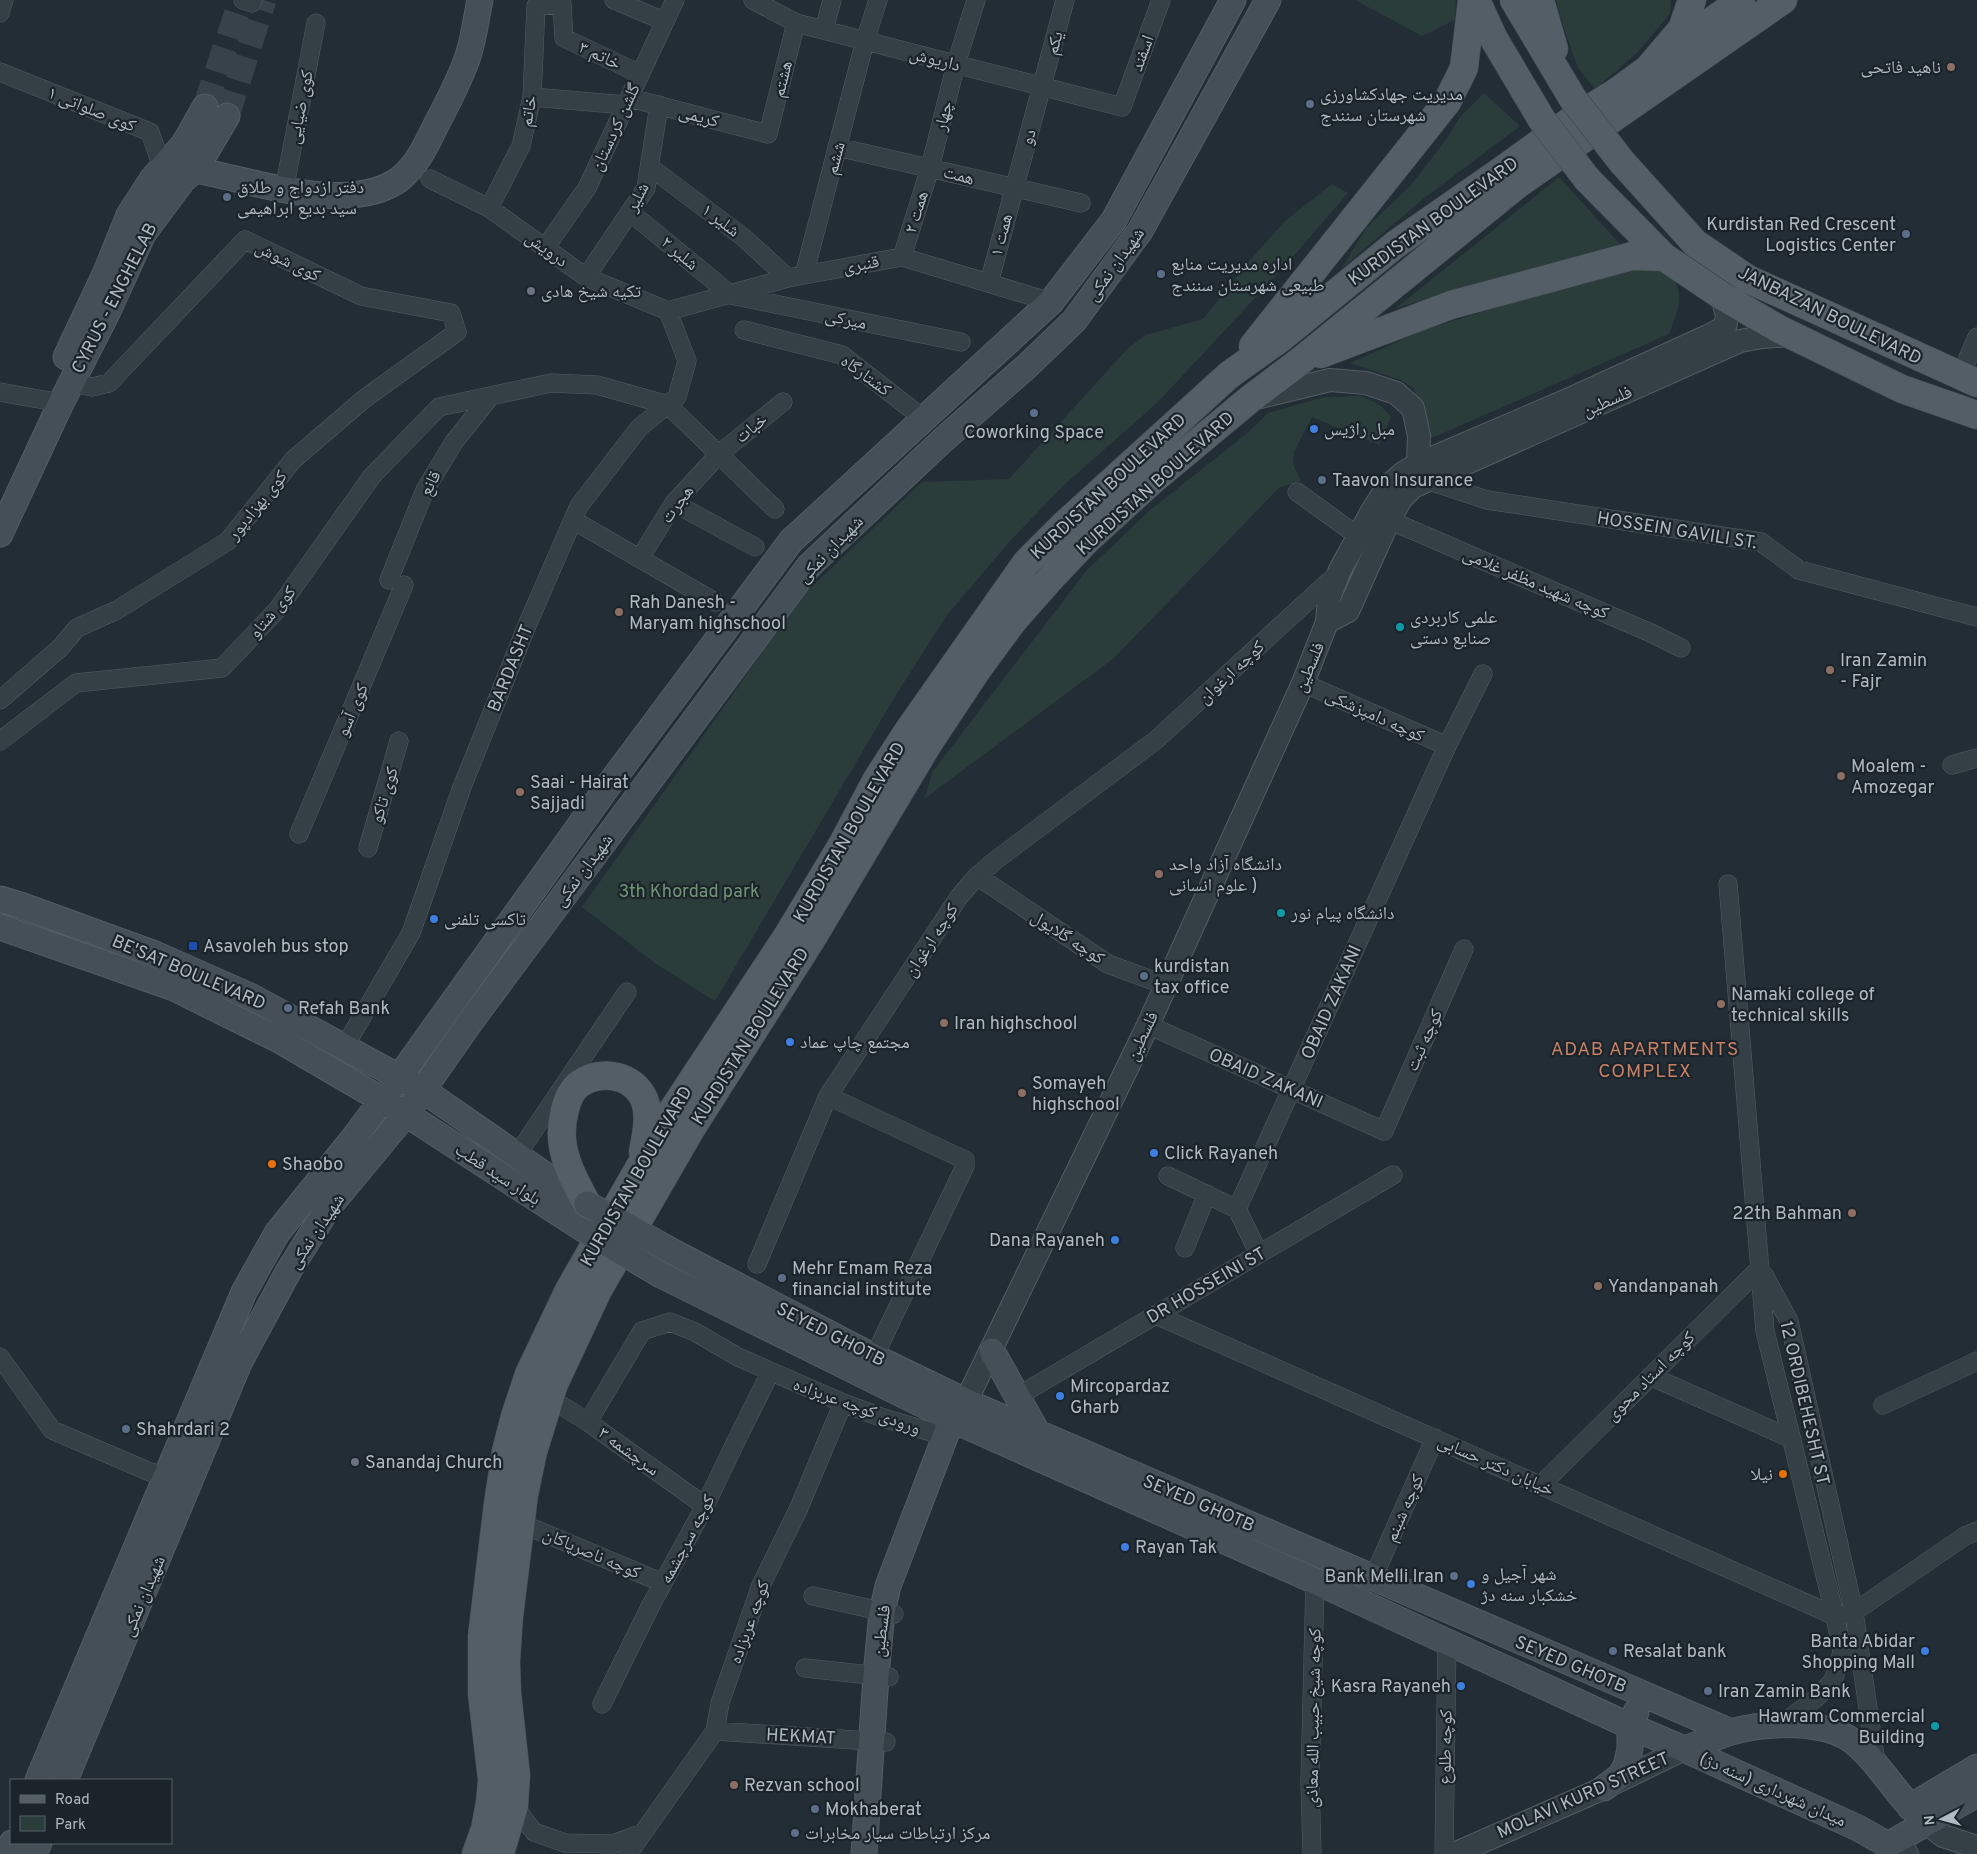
<svg xmlns="http://www.w3.org/2000/svg" width="1977" height="1854" font-family="Overpass,'Noto Naskh Arabic',sans-serif">
  <rect width="100%" height="100%" fill="#222d35"/>
  <!-- green -->
  <path fill="#2a3d3a" d="M1355,0H1456L1455,20L1422,36Z
    M1556,0H1671L1670,14L1637,53L1595,89L1578,68L1564,29Z
    M1484,93L1520,126L1422,200L1341,269L1367,227L1410,186L1448,137L1460,117Z
    M1559,177L1620,244L1396,308Z
    M1332,184L1348,193L1285,266L1157,403L1064,485L1011,540L948,614L899,690L715,1001L656,964L582,907L803,595L922,482L1009,479L1128,348L1146,335L1203,319L1251,259L1285,221Z
    M1653,265C1660,269 1668,274 1673,279C1686,295 1675,318 1669,334L1423,442L1422,419L1414,388L1400,380L1350,363L1426,329L1611,273Z
    M1362,396L1380,405L1391,417L1379,445L1312,417L1294,452L1293,464L1301,481L1280,487L1113,659L924,799L933,771L1086,571L1149,511L1246,434L1268,413L1324,397Z"/>
  <g fill="none" stroke-linecap="round" stroke-linejoin="round">
    <!-- secondary-tunnel -->
    <path stroke="#37424a" stroke-width="25" stroke-dasharray="25 12" stroke-linecap="butt" d="M205,107L241,0
      M227,116L264,0"/>
    <defs>
      <path id="minor" d="M243,0L252,3L253,0
        M614,0L664,21
        M753,0L796,23L1122,107L1161,0
        M0,13L4,0
        M824,30L832,0
        M0,72L150,132L162,167
        M532,97L626,105
        M630,98L768,134L796,23
        M837,147L1081,203
        M650,167L743,237L788,278
        M430,179L489,208L586,277L668,311
        M284,190L316,23
        M489,208L521,146L532,97L536,6L562,4L564,38L640,74
        M630,212L731,295L961,342
        M545,248L587,188L675,0
        M902,257L930,168L956,64L976,0
        M804,275L865,41L878,0
        M586,277L646,188L659,105
        M989,283L1065,0
        M668,311L788,278L902,257L1051,302
        M744,330L842,355L924,419
        M1960,377L1977,337
        M0,392L61,403
        M1424,476L1426,480L1487,500L1761,542L1799,570L1977,617
        M1297,492L1358,536
        M674,503L755,547
        M573,520L715,602
        M1389,520L1651,633L1681,648
        M640,558L674,503L719,454L783,402
        M389,580L425,490L454,442L490,397
        M1303,683L1447,746
        M0,700L60,648L77,628L117,610L228,541L293,460L364,399L457,332L451,313L361,296L245,240L109,383L92,387L72,383
        M0,741L76,683L222,668L278,609L372,476L439,407L551,383L597,385L668,405L775,509
        M1952,765L1977,758
        M299,834L404,585
        M368,848L399,741
        M977,876L1108,964L1165,985
        M1728,884L1765,1331L1835,1616L1842,1652L1833,1681L1815,1699L1779,1726
        M1148,1025L1384,1131L1464,949
        M345,1046L411,933L462,787L528,623L579,506L639,428L677,397L687,361L668,311
        M517,1155L627,992
        M1168,1176L1237,1209
        M1237,1209L1447,746L1483,674
        M1237,1209L1259,1254
        M1185,1248L1207,1194
        M757,1264L828,1096
        M1764,1275L1789,1321L1854,1612L1876,1763
        M1156,1315L1835,1616L1854,1612L1965,1536L1977,1531
        M0,1357L52,1430L150,1472L166,1476
        M874,1357L965,1166V1160L828,1096L959,897L977,876L996,860L1156,740L1337,574
        M1650,1376L1792,1439
        M1018,1396L1393,1175
        M551,1399L588,1422L705,1506
        M1883,1405L1977,1361
        M588,1422L642,1331L670,1322L695,1332L738,1357L843,1403L886,1419L945,1436
        M1541,1485L1760,1268
        M520,1523L663,1583
        M1373,1578L1435,1438
        M813,1596L894,1614
        M805,1668L889,1677
        M602,1704L651,1605L705,1506L737,1439L770,1373
        M715,1731L886,1742
        M514,1806L534,1832L565,1843L613,1844L643,1833
        M628,1854L715,1731L720,1703L761,1585L798,1510L843,1403
        M1312,1854L1310,1781L1315,1581
        M1444,1854L1447,1640"/>
      <path id="tertiary" d="M1252,399L1330,380L1366,383L1396,393L1413,408L1419,436L1418,464
        M1327,622L1348,611L1389,520L1401,499L1413,487L1740,341L1762,337L1791,335
        M971,1404V1391L1148,1025L1303,683L1327,622L1329,598L1340,570L1372,511L1388,486L1403,473L1418,464L1572,398L1708,336L1725,327L1727,316L1722,296
        M1927,1823L1943,1836L1977,1847
        M1888,1845L1907,1854
        M1454,1854L1604,1788L1684,1749"/>
      <path id="secondary" d="M195,170L227,116
        M66,357L106,272L129,215L153,178L184,144L205,107
        M0,534L61,403L108,311L143,234L183,180L195,170C252,180 351,217 401,178C418,164 427,143 436,125C448,102 460,80 468,56C474,38 476,18 480,0
        M0,899L23,906L155,954L252,997L423,1090L587,1204
        M0,927L174,988L281,1041L406,1114L591,1234
        M677,1254L874,1357L971,1404L1731,1732
        M663,1276L964,1425L1315,1581L1630,1726L1684,1749
        M992,1351L1037,1432
        M38,1780L244,1292L277,1233L352,1140L400,1076L608,786L791,541L1051,302L1114,220L1233,0
        M65,1780L239,1363L288,1272L328,1208L406,1114L471,1021L809,566L943,440L1026,367L1074,321L1140,231L1268,0
        M1604,1788L1620,1776L1626,1766L1630,1749V1726L1636,1712
        M1910,1807L1977,1767
        M1927,1823C1918,1814 1909,1806 1901,1796C1886,1778 1874,1759 1856,1744C1828,1719 1765,1722 1731,1732C1715,1737 1700,1744 1684,1749L1858,1828L1888,1845L1977,1794
        M7,1854L12,1843
        M34,1854L39,1843
        M864,1854L876,1676L882,1612L888,1586L958,1403"/>
      <path id="primary" d="M1476,0L1494,39L1542,120
        M1514,0L1573,99
        M1540,0L1554,49
        M1671,51L1741,0
        M1622,162L1695,243L1748,279L1977,383
        M1587,179L1664,257L1722,296L1779,329L1902,389L1977,415
        M1253,346L1447,102L1464,68L1472,0
        M1321,354L1451,305L1632,256L1664,257
        M587,1204C576,1183 564,1163 562,1139C561,1123 565,1096 578,1085C598,1070 629,1073 642,1095C652,1112 646,1135 643,1152
        M476,1854L485,1829L490,1802L492,1780L482,1694V1636L498,1503L506,1451L515,1416L529,1374L569,1290L670,1114L788,935L842,845L877,779L908,731L1026,563L1065,524L1229,375L1281,338L1396,244L1501,171L1573,119L1615,93L1648,69L1682,29L1692,0
        M500,1854L514,1806L516,1775L507,1692L506,1661L509,1617L524,1495L533,1452L554,1384L598,1290L691,1129L811,940L928,744L977,670L1013,621L1052,577L1087,540L1154,479L1250,399L1299,362L1518,184L1783,0"/>
    </defs>
    <!-- minor casing -->
    <use href="#minor" stroke="#535d64" stroke-width="19"/>
    <!-- tertiary casing -->
    <use href="#tertiary" stroke="#535d64" stroke-width="24"/>
    <!-- secondary casing -->
    <use href="#secondary" stroke="#535d64" stroke-width="27"/>
    <!-- primary casing -->
    <use href="#primary" stroke="#3f484f" stroke-width="29"/>
    <!-- minor -->
    <use href="#minor" stroke="#353f46" stroke-width="18"/>
    <!-- tertiary -->
    <use href="#tertiary" stroke="#353f46" stroke-width="22"/>
    <!-- secondary -->
    <use href="#secondary" stroke="#444f58" stroke-width="25"/>
    <!-- primary -->
    <use href="#primary" stroke="#535e66" stroke-width="28"/>
    <defs>
      <path id="secondary-bridge" d="M587,1204L677,1254
        M591,1234L663,1276"/>
      <path id="primary-bridge" d="M1573,99L1622,162
        M1542,120L1587,179"/>
    </defs>
    <!-- secondary-bridge casing -->
    <use href="#secondary-bridge" stroke="#535d64" stroke-width="27" stroke-linecap="butt"/>
    <!-- primary-bridge casing -->
    <use href="#primary-bridge" stroke="#3f484f" stroke-width="29" stroke-linecap="butt"/>
    <!-- secondary-bridge -->
    <use href="#secondary-bridge" stroke="#444f58" stroke-width="25"/>
    <!-- primary-bridge -->
    <use href="#primary-bridge" stroke="#535e66" stroke-width="28"/>
  </g>
  <!-- markers -->
  <g fill="#8d6e63" stroke="#1b242a" stroke-width="2">
    <circle cx="1951" cy="67" r="5"/>
    <circle cx="619" cy="612" r="5"/>
    <circle cx="1830" cy="670" r="5"/>
    <circle cx="1841" cy="776" r="5"/>
    <circle cx="520" cy="792" r="5"/>
    <circle cx="1159" cy="874" r="5"/>
    <circle cx="1721" cy="1004" r="5"/>
    <circle cx="944" cy="1023" r="5"/>
    <circle cx="1022" cy="1093" r="5"/>
    <circle cx="1852" cy="1213" r="5"/>
    <circle cx="1598" cy="1286" r="5"/>
    <circle cx="734" cy="1785" r="5"/>
  </g>
  <g fill="#5c6f8a" stroke="#1b242a" stroke-width="2">
    <circle cx="1310" cy="104" r="5"/>
    <circle cx="227" cy="197" r="5"/>
    <circle cx="1906" cy="234" r="5"/>
    <circle cx="1161" cy="274" r="5"/>
    <circle cx="1034" cy="413" r="5"/>
    <circle cx="1322" cy="480" r="5"/>
    <circle cx="1144" cy="976" r="5"/>
    <circle cx="288" cy="1008" r="5"/>
    <circle cx="782" cy="1278" r="5"/>
    <circle cx="126" cy="1429" r="5"/>
    <circle cx="1454" cy="1576" r="5"/>
    <circle cx="1613" cy="1651" r="5"/>
    <circle cx="1708" cy="1691" r="5"/>
    <circle cx="815" cy="1809" r="5"/>
    <circle cx="795" cy="1833" r="5"/>
  </g>
  <g fill="#6b7280" stroke="#1b242a" stroke-width="2">
    <circle cx="531" cy="291" r="5"/>
    <circle cx="355" cy="1462" r="5"/>
  </g>
  <g fill="#3f7fe0" stroke="#1b242a" stroke-width="2">
    <circle cx="1314" cy="429" r="5"/>
    <circle cx="434" cy="919" r="5"/>
    <circle cx="790" cy="1042" r="5"/>
    <circle cx="1154" cy="1153" r="5"/>
    <circle cx="1115" cy="1240" r="5"/>
    <circle cx="1060" cy="1396" r="5"/>
    <circle cx="1125" cy="1547" r="5"/>
    <circle cx="1471" cy="1584" r="5"/>
    <circle cx="1925" cy="1651" r="5"/>
    <circle cx="1461" cy="1686" r="5"/>
  </g>
  <g fill="#0f9aa8" stroke="#1b242a" stroke-width="2">
    <circle cx="1400" cy="627" r="5"/>
    <circle cx="1281" cy="913" r="5"/>
    <circle cx="1935" cy="1726" r="5"/>
  </g>
  <rect fill="#1a4fb4" stroke="#1b242a" stroke-width="2" x="188" y="941" width="10" height="10" rx="2.5"/>
  <g fill="#e8710a" stroke="#1b242a" stroke-width="2">
    <circle cx="272" cy="1164" r="5"/>
    <circle cx="1783" cy="1474" r="5"/>
  </g>
  <g text-anchor="middle" stroke-width="4.5" stroke-linejoin="round" paint-order="stroke">
    <!-- street labels -->
    <g font-size="18" fill="#b0bac2" stroke="#1b242a">
      <text transform="translate(1054 43) rotate(-75)" y="6">یکم</text>
      <text transform="translate(1142 53) rotate(-70)" y="6">اسفند</text>
      <text transform="translate(600 55) rotate(25)" y="6">خاتم ۳</text>
      <text transform="translate(935 59) rotate(14)" y="6">داریوش</text>
      <text transform="translate(782 79) rotate(-76)" y="6">هشتم</text>
      <text transform="translate(300 107) rotate(-79)" y="6">کوی ضیایی</text>
      <text transform="translate(92 109) rotate(22)" y="6">کوی صلواتی ۱</text>
      <text transform="translate(528 111) rotate(-80)" y="6">خاتم</text>
      <text transform="translate(699 116) rotate(15)" y="6">کریمی</text>
      <text transform="translate(943 116) rotate(-76)" y="6">چهار</text>
      <text transform="translate(615 127) rotate(-65)" y="6">گلشن کردستان</text>
      <text transform="translate(1028 137) rotate(-74)" y="6">دو</text>
      <text transform="translate(835 158) rotate(-75)" y="6">ششم</text>
      <text transform="translate(959 175) rotate(14)" y="6">همت</text>
      <text transform="translate(637 197) rotate(-62)" y="6">شلیر</text>
      <text transform="translate(916 212) rotate(-73)" y="6">همت ۲</text>
      <text transform="translate(721 220) rotate(37)" y="6">شلیر ۱</text>
      <text transform="translate(1433 221) rotate(-36)" y="6">KURDISTAN BOULEVARD</text>
      <text transform="translate(1001 235) rotate(-75)" y="6">همت ۱</text>
      <text transform="translate(547 249) rotate(36)" y="6">درویش</text>
      <text transform="translate(680 253) rotate(40)" y="6">شلیر ۲</text>
      <text transform="translate(288 261) rotate(26)" y="6">کوی شوش</text>
      <text transform="translate(861 264) rotate(-10)" y="6">قنبری</text>
      <text transform="translate(1115 264) rotate(-54)" y="6">شهیدان نمکی</text>
      <text transform="translate(114 298) rotate(-63)" y="6">CYRUS - ENGHELAB</text>
      <text transform="translate(1830 315) rotate(26)" y="6">JANBAZAN BOULEVARD</text>
      <text transform="translate(846 319) rotate(12)" y="6">میرکی</text>
      <text transform="translate(866 375) rotate(36)" y="6">کشتارگاه</text>
      <text transform="translate(1607 401) rotate(-24)" y="6">فلسطین</text>
      <text transform="translate(751 428) rotate(-39)" y="6">خبات</text>
      <text transform="translate(430 483) rotate(-62)" y="6">قانع</text>
      <text transform="translate(1155 483) rotate(-42)" y="6">KURDISTAN BOULEVARD</text>
      <text transform="translate(1108 486) rotate(-43)" y="6">KURDISTAN BOULEVARD</text>
      <text transform="translate(677 504) rotate(-53)" y="6">هجرت</text>
      <text transform="translate(257 505) rotate(-51)" y="6">کوی بهزادپور</text>
      <text transform="translate(1677 530) rotate(9)" y="6">HOSSEIN GAVILI ST.</text>
      <text transform="translate(830 549) rotate(-46)" y="6">شهیدان نمکی</text>
      <text transform="translate(1536 583) rotate(23)" y="6">کوچه شهید مظفر غلامی</text>
      <text transform="translate(272 612) rotate(-50)" y="6">کوی شتاو</text>
      <text transform="translate(1309 667) rotate(-67)" y="6">فلسطین</text>
      <text transform="translate(510 668) rotate(-68)" y="6">BARDASHT</text>
      <text transform="translate(1231 672) rotate(-43)" y="6">کوچه ارغوان</text>
      <text transform="translate(352 710) rotate(-67)" y="6">کوی آسو</text>
      <text transform="translate(1375 715) rotate(24)" y="6">کوچه دامپزشکی</text>
      <text transform="translate(384 795) rotate(-73)" y="6">کوی تاکو</text>
      <text transform="translate(849 832) rotate(-60)" y="6">KURDISTAN BOULEVARD</text>
      <text transform="translate(583 870) rotate(-53)" y="6">شهیدان نمکی</text>
      <text transform="translate(1068 937) rotate(33)" y="6">کوچه گلایول</text>
      <text transform="translate(931 940) rotate(-57)" y="6">کوچه ارغوان</text>
      <text transform="translate(189 972) rotate(23)" y="6">BE'SAT BOULEVARD</text>
      <text transform="translate(1331 1002) rotate(-66)" y="6">OBAID ZAKANI</text>
      <text transform="translate(750 1036) rotate(-58)" y="6">KURDISTAN BOULEVARD</text>
      <text transform="translate(1142 1036) rotate(-65)" y="6">فلسطین</text>
      <text transform="translate(1424 1040) rotate(-66)" y="6">کوچه ثبت</text>
      <text transform="translate(1266 1078) rotate(24)" y="6">OBAID ZAKANI</text>
      <text transform="translate(498 1174) rotate(33)" y="6">بلوار سید قطب</text>
      <text transform="translate(636 1176) rotate(-60)" y="6">KURDISTAN BOULEVARD</text>
      <text transform="translate(316 1231) rotate(-56)" y="6">شهیدان نمکی</text>
      <text transform="translate(1206 1285) rotate(-30)" y="6">DR HOSSEINI ST</text>
      <text transform="translate(831 1334) rotate(27)" y="6">SEYED GHOTB</text>
      <text transform="translate(1650 1376) rotate(-45)" y="6">کوچه استاد محوی</text>
      <text transform="translate(1805 1403) rotate(77)" y="6">12 ORDIBEHESHT ST</text>
      <text transform="translate(857 1406) rotate(20)" y="6">ورودی کوچه عربزاده</text>
      <text transform="translate(629 1451) rotate(36)" y="6">سرچشمه ۳</text>
      <text transform="translate(1496 1465) rotate(24)" y="6">خیابان دکتر حسابی</text>
      <text transform="translate(1199 1503) rotate(23)" y="6">SEYED GHOTB</text>
      <text transform="translate(1404 1508) rotate(-66)" y="6">کوچه شبنم</text>
      <text transform="translate(687 1539) rotate(-62)" y="6">کوچه سرچشمه</text>
      <text transform="translate(592 1553) rotate(23)" y="6">کوچه ناصرپاکان</text>
      <text transform="translate(143 1596) rotate(-67)" y="6">شهیدان نمکی</text>
      <text transform="translate(749 1622) rotate(-70)" y="6">کوچه عربزاده</text>
      <text transform="translate(881 1631) rotate(-83)" y="6">فلسطین</text>
      <text transform="translate(1571 1664) rotate(23)" y="6">SEYED GHOTB</text>
      <text transform="translate(1313 1718) rotate(-89)" y="6">کوچه شیخ حبیب الله معاذی</text>
      <text transform="translate(801 1736) rotate(3)" y="6">HEKMAT</text>
      <text transform="translate(1445 1747) rotate(-89)" y="6">کوچه طلوع</text>
      <text transform="translate(1773 1789) rotate(24)" y="6">میدان شهرداری (سنه دژ)</text>
      <text transform="translate(1583 1795) rotate(-24)" y="6">MOLAVI KURD STREET</text>
    </g>
    <!-- poi labels -->
    <g font-size="18" fill="#b0bac2" stroke="#1b242a" text-anchor="start">
      <text x="1941" y="73" text-anchor="end">ناهید فاتحی</text>
      <text x="1320" y="100">مدیریت جهادکشاورزی<tspan x="1320" dy="21">شهرستان سنندج</tspan></text>
      <text x="237" y="193">دفتر ازدواج و طلاق<tspan x="237" dy="21">سید بدیع ابراهیمی</tspan></text>
      <text x="1896" y="230" text-anchor="end">Kurdistan Red Crescent<tspan x="1896" dy="21">Logistics Center</tspan></text>
      <text x="1171" y="270">اداره مدیریت منابع<tspan x="1171" dy="21">طبیعی شهرستان سنندج</tspan></text>
      <text x="541" y="297">تکیه شیخ هادی</text>
      <text x="1324" y="435">مبل راژیس</text>
      <text x="1034" y="438" text-anchor="middle">Coworking Space</text>
      <text x="1332" y="486">Taavon Insurance</text>
      <text x="629" y="608">Rah Danesh -<tspan x="629" dy="21">Maryam highschool</tspan></text>
      <text x="1410" y="623">علمی کاربردی<tspan x="1410" dy="21">صنایع دستی</tspan></text>
      <text x="1840" y="666">Iran Zamin<tspan x="1840" dy="21">- Fajr</tspan></text>
      <text x="1851" y="772">Moalem -<tspan x="1851" dy="21">Amozegar</tspan></text>
      <text x="530" y="788">Saai - Hairat<tspan x="530" dy="21">Sajjadi</tspan></text>
      <text x="1169" y="870">دانشگاه آزاد واحد<tspan x="1169" dy="21">علوم انسانی )</tspan></text>
      <text x="1291" y="919">دانشگاه پیام نور</text>
      <text x="444" y="925">تاکسی تلفنی</text>
      <text x="203" y="952">Asavoleh bus stop</text>
      <text x="1154" y="972">kurdistan<tspan x="1154" dy="21">tax office</tspan></text>
      <text x="1731" y="1000">Namaki college of<tspan x="1731" dy="21">technical skills</tspan></text>
      <text x="298" y="1014">Refah Bank</text>
      <text x="954" y="1029">Iran highschool</text>
      <text x="800" y="1048">مجتمع چاپ عماد</text>
      <text x="1032" y="1089">Somayeh<tspan x="1032" dy="21">highschool</tspan></text>
      <text x="1164" y="1159">Click Rayaneh</text>
      <text x="282" y="1170">Shaobo</text>
      <text x="1842" y="1219" text-anchor="end">22th Bahman</text>
      <text x="1105" y="1246" text-anchor="end">Dana Rayaneh</text>
      <text x="792" y="1274">Mehr Emam Reza<tspan x="792" dy="21">financial institute</tspan></text>
      <text x="1608" y="1292">Yandanpanah</text>
      <text x="1070" y="1392">Mircopardaz<tspan x="1070" dy="21">Gharb</tspan></text>
      <text x="136" y="1435">Shahrdari 2</text>
      <text x="365" y="1468">Sanandaj Church</text>
      <text x="1773" y="1480" text-anchor="end">نیلا</text>
      <text x="1135" y="1553">Rayan Tak</text>
      <text x="1481" y="1580">شهر آجیل و<tspan x="1481" dy="21">خشکبار سنه دژ</tspan></text>
      <text x="1444" y="1582" text-anchor="end">Bank Melli Iran</text>
      <text x="1915" y="1647" text-anchor="end">Banta Abidar<tspan x="1915" dy="21">Shopping Mall</tspan></text>
      <text x="1623" y="1657">Resalat bank</text>
      <text x="1451" y="1692" text-anchor="end">Kasra Rayaneh</text>
      <text x="1718" y="1697">Iran Zamin Bank</text>
      <text x="1925" y="1722" text-anchor="end">Hawram Commercial<tspan x="1925" dy="21">Building</tspan></text>
      <text x="744" y="1791">Rezvan school</text>
      <text x="825" y="1815">Mokhaberat</text>
      <text x="805" y="1839">مرکز ارتباطات سیار مخابرات</text>
    </g>
    <!-- park labels -->
    <g font-size="18" fill="#719674" stroke="#1b242a">
      <text x="689" y="897">3th Khordad park</text>
    </g>
    <!-- neighbourhood labels -->
    <g font-size="19" letter-spacing="1" fill="#c88165" stroke="#1b242a">
      <text x="1645" y="1055">ADAB APARTMENTS<tspan x="1645" dy="22">COMPLEX</tspan></text>
    </g>
  </g>
  <!-- legend -->
  <rect x="10" y="1779" width="162" height="65" fill="#1b242a" stroke="#576067"/>
  <rect x="20" y="1795" width="25" height="8" fill="#535e66" stroke="#576067"/>
  <text x="55" y="1804" font-size="15" fill="#b0bac2">Road</text>
  <rect x="20" y="1816" width="25" height="15" fill="#2a3d3a" stroke="#576067"/>
  <text x="55" y="1829" font-size="15" fill="#b0bac2">Park</text>
  <!-- north arrow -->
  <g transform="translate(1942 1819) rotate(264)" stroke="#1b242a" stroke-width="4" paint-order="stroke">
  <path d="M0-4L9 19L0 12L-9 19Z" fill="#b0bac2"/>
  <text y="-8" font-size="14" font-weight="bold" text-anchor="middle" fill="#b0bac2">N</text>
  </g>
</svg>
